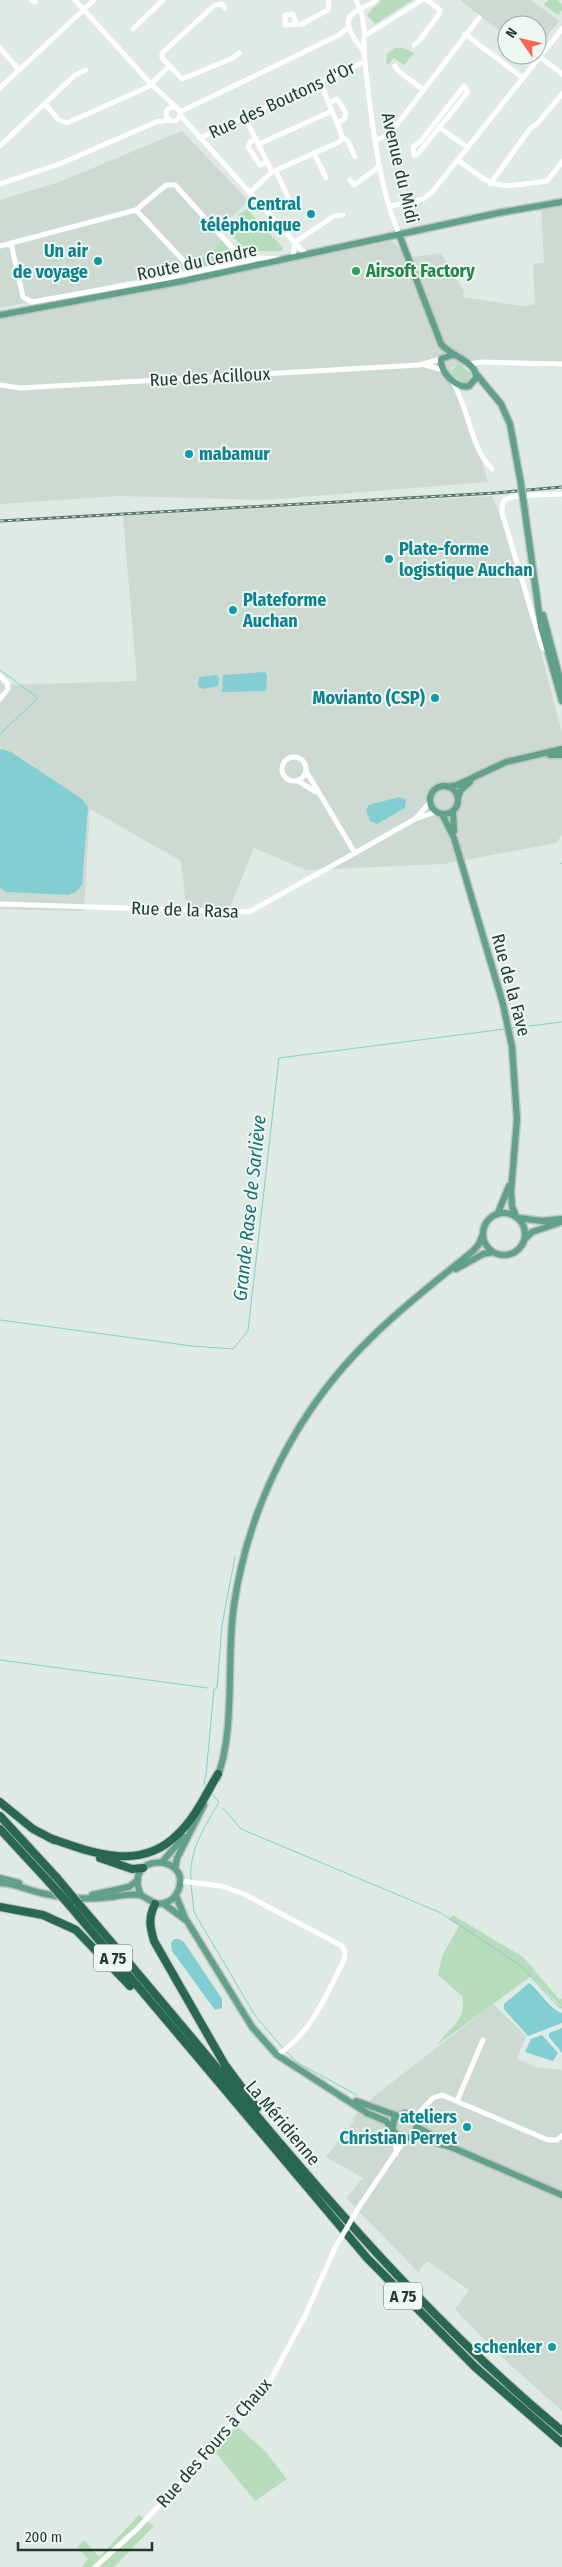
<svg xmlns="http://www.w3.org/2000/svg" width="562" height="2567" font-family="'Fira Sans Condensed',sans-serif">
  <rect width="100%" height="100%" fill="#deeae3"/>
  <!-- built -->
  <path fill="#ccdad2" d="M460,0H531L559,21L537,48V25H507V37Z
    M182,131L249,201L221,226L222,241L194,267L0,308V200L59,182Z
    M562,201V366L552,367L524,361L452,367L488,482L263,500L119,496L0,504V319L152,291L391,241L413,257L441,253L464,291L463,297L522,306L535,304L533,264L544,263L541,204Z
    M492,496L508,535L525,591L562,733V835L556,843L443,864L306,870L254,848L229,910L186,906L181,861L90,809L84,911L0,909V682L4,685L137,681L123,516Z
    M493,2004L526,2036L517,2059L535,2067L562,2070V2411L496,2352L455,2309L469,2290L427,2261L418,2272L346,2198L363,2178L326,2157L354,2121L352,2119L373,2097Z"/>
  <!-- green -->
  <path fill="#b6dcbc" d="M381,0H413L375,24L367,15Z
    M548,0H557L562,4V10L558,15L544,5Z
    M395,48H403L414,53L404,65L394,58L388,65L386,62L387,54Z
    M247,209L283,248L281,251H247L226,230L239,218L238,215Z
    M222,241L231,251L228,260L199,268L194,267Z
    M459,363L471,374L468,382H463L453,375V369Z
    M453,1915L523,1957L560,2000L562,1998V2008L531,1976L437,2045C450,2026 465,2023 463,1997L438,1975L442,1956L459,1926L449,1919Z
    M237,2426L264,2450L287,2479L255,2501L215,2452Z
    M139,2515L154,2526L114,2567H82L88,2559L77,2547L84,2540L99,2557Z"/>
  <!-- water -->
  <path fill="#83ced2" d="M265,672L267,675L266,691L222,692L223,675Z
    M217,675L219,679L218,686L202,689L198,686L199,677Z
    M2,749L11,752L82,799L88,807L82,885L77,891L69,895L6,892L0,888V750Z
    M399,797L406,800L405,808L377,824L370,821L366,810L369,805Z
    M174,1939H179L184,1942L222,1999V2008L215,2010L172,1951L171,1943Z
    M529,1983C540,1991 549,2009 562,2013V2023L528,2036L504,2009V2004Z
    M562,2028V2053L549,2037V2033Z
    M542,2035L558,2053L553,2061L525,2052L531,2039Z"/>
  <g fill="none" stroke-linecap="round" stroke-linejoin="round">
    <!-- stream -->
    <path stroke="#83ced2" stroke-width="1" d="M0,670L38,698L0,734
      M560,862L562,864
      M513,1028L562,1022
      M0,1320L192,1346L233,1349L248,1331L279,1058L505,1029
      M0,1660L208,1688
      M215,1689L217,1688L222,1625L235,1557
      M206,1787L204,1783L206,1775L214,1689
      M223,1808L241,1829L439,1912L520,1965L558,2006L562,2008
      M191,1880C188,1851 205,1827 219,1802L211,1793
      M191,1884L194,1912L256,2017L283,2048
      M286,2051L298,2063L357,2095"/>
    <defs>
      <path id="major" d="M399,234L441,344C450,356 477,361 476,378L469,386C456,389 440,372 441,359L452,355
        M0,315L183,281L498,213L562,202
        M477,375L501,404L510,424L521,484
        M523,498L541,627L562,701
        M543,615L562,687
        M550,755H562
        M430 800a14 14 0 1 1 28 0a14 14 0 1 1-28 0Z
        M448,787L457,785L506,762L562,749
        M458,797L461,790L470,782
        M453,811L454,831
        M442,814L454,838L503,1004L512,1047L517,1119L511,1192L512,1206L516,1216
        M483 1234a21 21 0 1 1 42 0a21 21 0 1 1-42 0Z
        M498,1213L509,1186
        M519,1218L542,1221L562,1219
        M525,1239L532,1232L561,1222
        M456,1269L483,1254L493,1252
        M217,1778C236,1731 226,1657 234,1605C249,1504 298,1408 372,1337C403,1306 439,1279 473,1251L479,1244L483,1234
        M162,1862L184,1837
        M175,1869L177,1858L204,1805
        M0,1878L19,1883
        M0,1883C14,1883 27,1890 41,1893C62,1898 88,1900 110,1897C119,1896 131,1893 140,1895C149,1898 153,1906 164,1903C171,1902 175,1897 178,1891C194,1854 121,1851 141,1895
        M92,1895L129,1887L138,1880
        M176,1896L185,1918
        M164,1904L187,1921L252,2027L277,2055L367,2113L386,2121L399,2138L405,2139L414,2136L418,2123L415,2117L405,2113L394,2119L393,2128
        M356,2101L398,2116
        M419,2128L446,2143
        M414,2136L451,2147L562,2195"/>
      <path id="highway" d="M0,1802L33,1829L54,1840
        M0,1816L58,1879
        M0,1829L49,1882
        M50,1838C92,1853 141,1872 178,1834C195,1818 206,1794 218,1774
        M100,1858L132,1869L143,1868
        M78,1903C131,1965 184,2028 236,2091C337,2212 440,2330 562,2431
        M155,1904C148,1918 150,1927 154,1941L225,2065L257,2108
        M70,1906L367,2258L475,2367L562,2443
        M0,1907L43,1915L76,1930L130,1986"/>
    </defs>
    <!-- major casing -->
    <use href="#major" stroke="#bcc4c1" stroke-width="9"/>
    <!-- highway casing -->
    <use href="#highway" stroke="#bcc4c1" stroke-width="10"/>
    <!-- minor -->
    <path stroke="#fff" stroke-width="5" d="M31,0L35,2
      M75,0L150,83L176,107
      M356,0L362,15L365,35
      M225,8L222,4L215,5L162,53V58L182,79L233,58L239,53
      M296,23L293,14L285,15V25L302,24L328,10L329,0
      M133,29L163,0
      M465,34L523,78
      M366,35L422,0
      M364,37C363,57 367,77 369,98C375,143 381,192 399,234
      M414,45L419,41L439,14L440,10L427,0
      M0,48L19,70
      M363,50C356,42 339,21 355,12C362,7 369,6 376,0
      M540,57L562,74
      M395,66L398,71L424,90
      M464,86L468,92L417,155H414L413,147L420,142Z
      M0,88L94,0
      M329,103L337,99L346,113L344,119L338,122
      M45,104L59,120L67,123L148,87L169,66
      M166 114a7 7 0 1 1 14 0a7 7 0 1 1-14 0Z
      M180,112L339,35L349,27
      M180,115L306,255
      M245,117L272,172
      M439,127L468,148
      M200,138L364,62
      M343,138L348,141L355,157
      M256,139L250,142L248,147L260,165L267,162
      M376,140L389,135L479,18
      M259,144L332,111
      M0,146L75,75L86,70
      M314,153L326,178
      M458,160C499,192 496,187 547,181L562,162
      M276,171L291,204
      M350,180L354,185L380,166
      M0,184L62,163L156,122L170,120
      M490,184L530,129L537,124L562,94
      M250,192L272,172L339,142L343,138L320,82
      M390,206L423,199L432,192L562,29
      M136,210L166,185H175L234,250L247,261
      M295,242L334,216L343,215
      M11,243L23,297L32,302L167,278L260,258L279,259
      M0,246L136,210L194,272
      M293,258L295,242
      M232,264L234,250
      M469,364L483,362L562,364
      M425,365L443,370
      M452,381C469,408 470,447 492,469
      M0,385L20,388L419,365L441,359
      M549,652L542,647L502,513C502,509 502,504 504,501C510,493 551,495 562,494
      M0,676L7,683L8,689L0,699
      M282 769a12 12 0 1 1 24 0a12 12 0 1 1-24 0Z
      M306,771L355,853L415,819L436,812
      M298,781L316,792
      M417,817L430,802
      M0,904L249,912L355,853
      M180,1881L222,1886L244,1894L342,1946L345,1952L344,1960C326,1995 312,2033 277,2055
      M457,2101L483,2040
      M415,2117L433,2098L442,2095L548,2140H557L562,2136
      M396,2135V2154
      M359,2207L405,2139
      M95,2567L137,2529L192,2471L270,2381L304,2318L335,2248"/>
    <!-- major -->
    <use href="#major" stroke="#61a189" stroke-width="6"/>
    <!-- highway -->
    <use href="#highway" stroke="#2a6753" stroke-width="8"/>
    <defs>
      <path id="rail" d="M0,521L495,493L562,487"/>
    </defs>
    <!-- rail casing -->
    <use href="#rail" stroke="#59766b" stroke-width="3"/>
    <!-- rail -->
    <use href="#rail" stroke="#eef7f1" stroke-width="1" stroke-dasharray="4" stroke-linecap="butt"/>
    <defs>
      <path id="major-bridge" d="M521,484L523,498"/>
      <path id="highway-bridge" d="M58,1879L78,1903
        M49,1882L70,1906"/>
    </defs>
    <!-- major-bridge casing -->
    <use href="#major-bridge" stroke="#bcc4c1" stroke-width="9" stroke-linecap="butt"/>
    <!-- highway-bridge casing -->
    <use href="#highway-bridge" stroke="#bcc4c1" stroke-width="10" stroke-linecap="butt"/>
    <!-- minor-bridge -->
    <path stroke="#fff" stroke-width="5" d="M335,2248L359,2207"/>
    <!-- major-bridge -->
    <use href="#major-bridge" stroke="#61a189" stroke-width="6"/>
    <!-- highway-bridge -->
    <use href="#highway-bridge" stroke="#2a6753" stroke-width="8"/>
  </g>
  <!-- markers -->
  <g fill="#0f9aa8" stroke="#eef7f1" stroke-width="2">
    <circle cx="311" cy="214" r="5"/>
    <circle cx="98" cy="261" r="5"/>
    <circle cx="189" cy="454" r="5"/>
    <circle cx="389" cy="559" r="5"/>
    <circle cx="233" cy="610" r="5"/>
    <circle cx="435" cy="698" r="5"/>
    <circle cx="467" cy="2127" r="5"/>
    <circle cx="552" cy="2347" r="5"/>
  </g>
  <circle fill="#2e9e5b" stroke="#eef7f1" stroke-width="2" cx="356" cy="271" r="5"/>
  <g text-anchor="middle" stroke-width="4" stroke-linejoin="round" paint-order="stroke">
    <!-- shield labels -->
    <g fill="#eef7f1" stroke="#5d736a" stroke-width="1">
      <rect x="94" y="1944.5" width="38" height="27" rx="4"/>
      <rect x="384" y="2282.5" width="38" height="27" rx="4"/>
    </g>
    <g font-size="16" font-weight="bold" fill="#1f3a30">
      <text x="113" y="1964">A 75</text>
      <text x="403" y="2302">A 75</text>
    </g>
    <!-- street labels -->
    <g font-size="18" fill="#1f3a30" stroke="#eef7f1">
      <text transform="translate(282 100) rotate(-25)" y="6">Rue des Boutons d'Or</text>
      <text transform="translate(400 168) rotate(77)" y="6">Avenue du Midi</text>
      <text transform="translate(197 262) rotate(-12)" y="6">Route du Cendre</text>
      <text transform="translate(210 377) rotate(-3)" y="6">Rue des Acilloux</text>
      <text transform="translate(185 910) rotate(2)" y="6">Rue de la Rasa</text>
      <text transform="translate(511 985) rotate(75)" y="6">Rue de la Fave</text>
      <text transform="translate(283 2123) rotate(50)" y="6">La Méridienne</text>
      <text transform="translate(214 2443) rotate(-49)" y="6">Rue des Fours à Chaux</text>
    </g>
    <!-- culture labels -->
    <g font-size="18" font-weight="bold" fill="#0d838f" stroke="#eef7f1" text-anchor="end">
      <text x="301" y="210">Central<tspan x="301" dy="21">téléphonique</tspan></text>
      <text x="88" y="257">Un air<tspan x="88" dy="21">de voyage</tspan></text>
      <text x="199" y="460" text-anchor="start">mabamur</text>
      <text x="399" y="555" text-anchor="start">Plate-forme<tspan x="399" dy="21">logistique Auchan</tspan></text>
      <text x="243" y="606" text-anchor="start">Plateforme<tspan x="243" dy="21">Auchan</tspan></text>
      <text x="425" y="704">Movianto (CSP)</text>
      <text x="457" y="2123">ateliers<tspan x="457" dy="21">Christian Perret</tspan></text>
      <text x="542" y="2353">schenker</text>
    </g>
    <!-- leisure labels -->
    <g font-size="18" font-weight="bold" fill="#27864d" stroke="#eef7f1" text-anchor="start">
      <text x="366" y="277">Airsoft Factory</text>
    </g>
    <!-- water labels -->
    <g font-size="19" font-style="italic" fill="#187177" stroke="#eef7f1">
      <text transform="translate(249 1208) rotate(-84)" y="7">Grande Rase de Sarliève</text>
    </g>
  </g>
  <!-- north arrow -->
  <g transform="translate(522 40) rotate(304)"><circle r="24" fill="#eef7f1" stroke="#9baba4"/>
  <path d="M0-4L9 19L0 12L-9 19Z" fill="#f66650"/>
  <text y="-8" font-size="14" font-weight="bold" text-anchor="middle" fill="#1f3a30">N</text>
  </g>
  <!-- scale -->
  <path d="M18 2542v8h134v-8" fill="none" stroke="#1f3a30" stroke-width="2.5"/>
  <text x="25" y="2542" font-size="15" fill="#1f3a30" stroke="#eef7f1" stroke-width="4" paint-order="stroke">200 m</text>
</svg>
